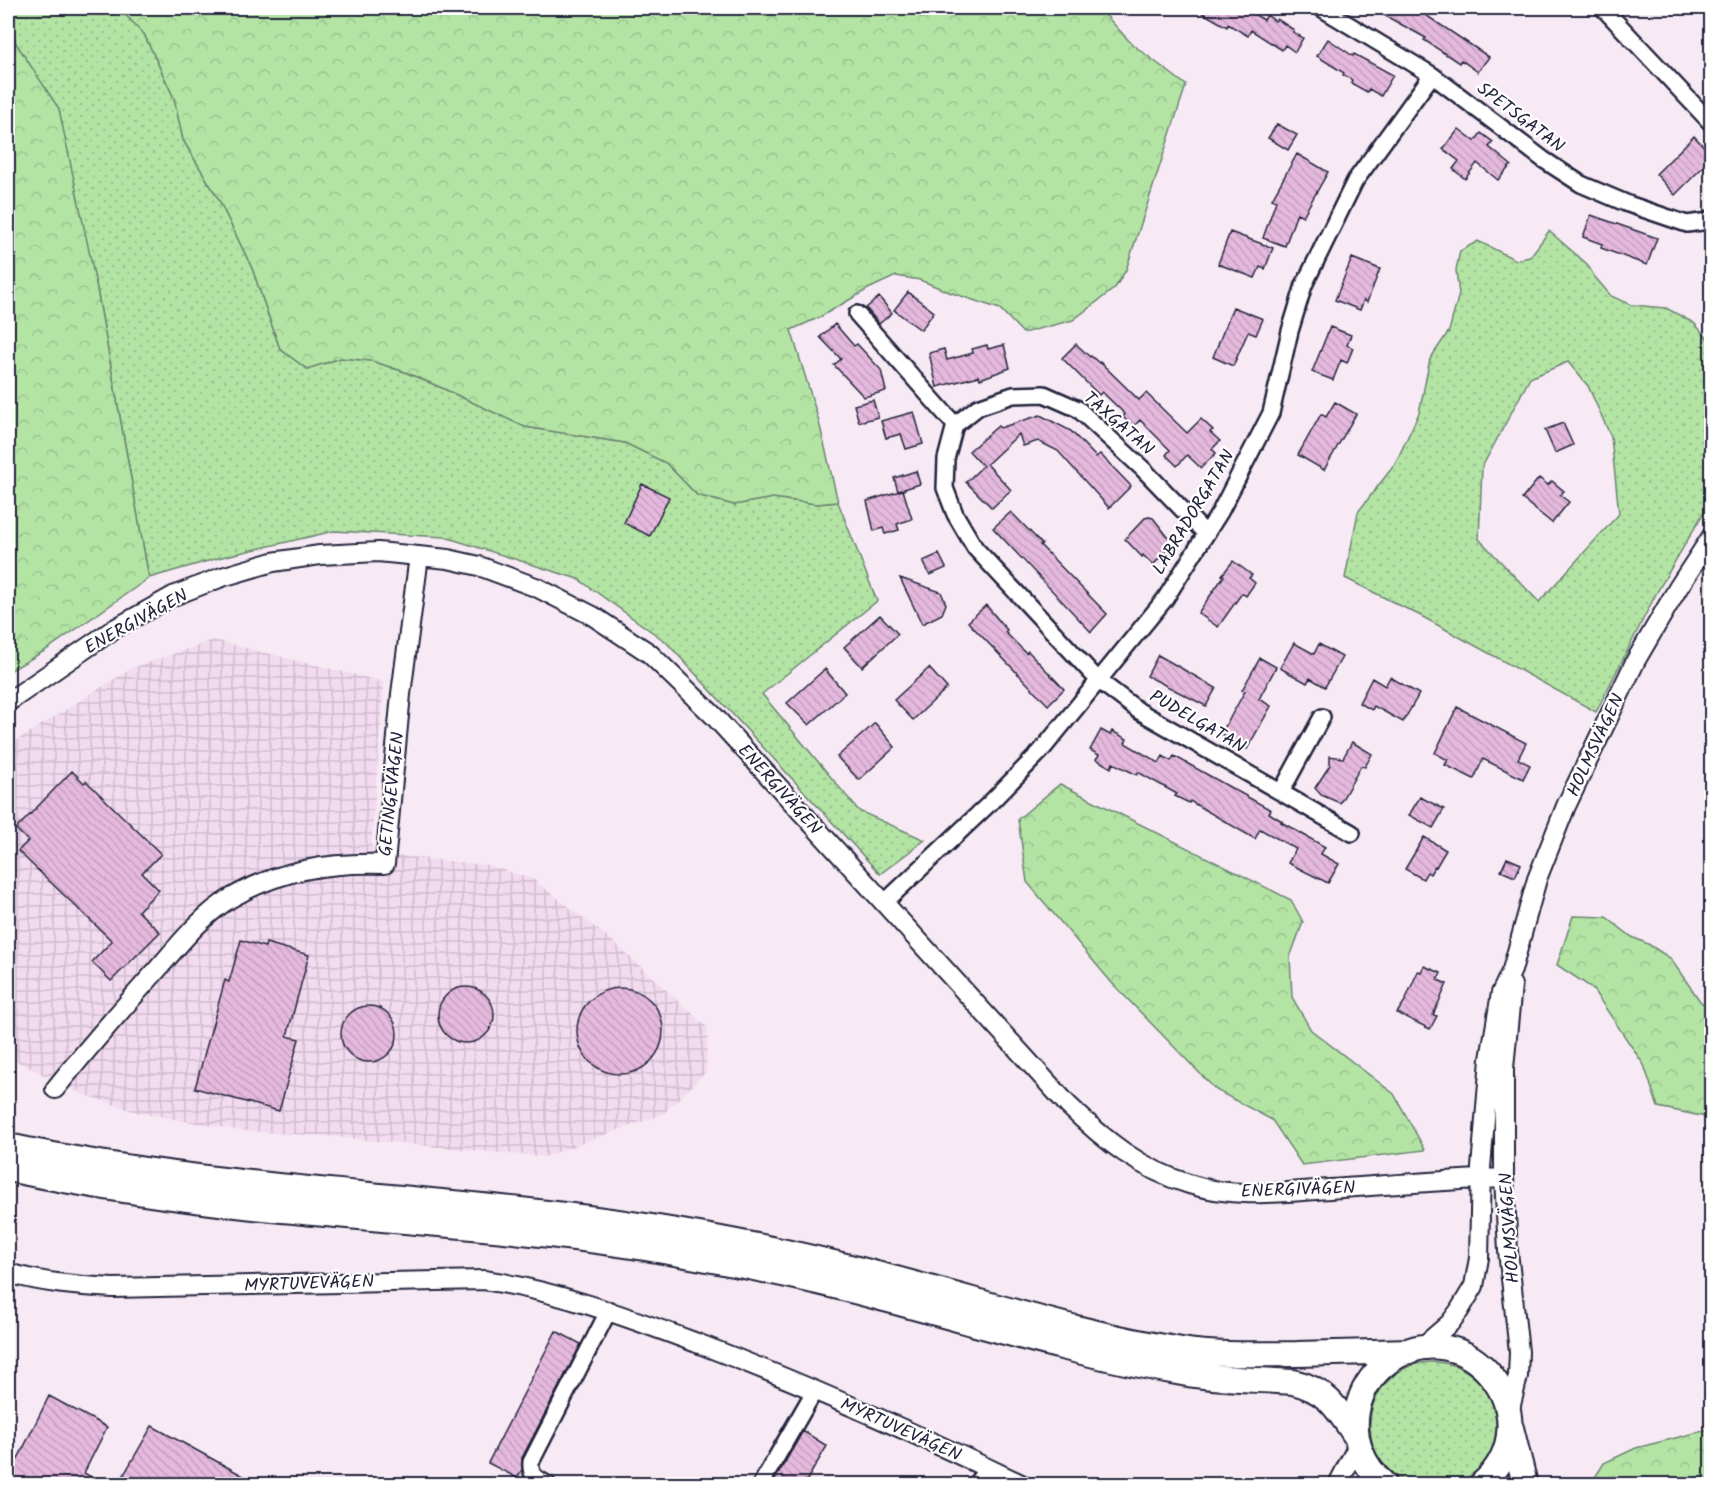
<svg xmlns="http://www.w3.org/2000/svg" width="1719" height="1492" font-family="Kalam,sans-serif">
  <defs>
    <pattern id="industrial-grid" width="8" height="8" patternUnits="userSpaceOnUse" patternTransform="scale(1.5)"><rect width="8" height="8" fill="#f2dbee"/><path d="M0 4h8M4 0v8" fill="none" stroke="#cfbccd"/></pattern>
    <pattern id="grass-dots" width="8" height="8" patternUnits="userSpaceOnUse" patternTransform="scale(1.5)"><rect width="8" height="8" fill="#b3e4a4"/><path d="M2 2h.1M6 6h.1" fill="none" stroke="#9ac38e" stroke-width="1.8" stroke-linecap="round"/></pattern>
    <pattern id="forest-crowns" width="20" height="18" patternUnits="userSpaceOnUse" patternTransform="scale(1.5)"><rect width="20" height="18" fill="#b3e4a4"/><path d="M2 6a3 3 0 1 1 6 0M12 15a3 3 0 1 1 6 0" fill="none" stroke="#9ac38e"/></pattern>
    <pattern id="building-back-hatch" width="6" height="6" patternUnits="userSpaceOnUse" patternTransform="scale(1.5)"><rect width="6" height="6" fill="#e5b9de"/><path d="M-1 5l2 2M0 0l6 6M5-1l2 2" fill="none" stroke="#c49fbf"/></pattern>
  </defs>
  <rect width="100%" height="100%" fill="#f7eaf5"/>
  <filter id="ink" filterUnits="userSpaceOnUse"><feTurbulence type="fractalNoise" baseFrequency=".0167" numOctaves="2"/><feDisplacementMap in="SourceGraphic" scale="12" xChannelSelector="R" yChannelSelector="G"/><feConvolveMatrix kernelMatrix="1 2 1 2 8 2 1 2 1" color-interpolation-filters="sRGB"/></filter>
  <g filter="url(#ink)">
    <!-- industrial -->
    <path fill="url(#industrial-grid)" d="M214,640L384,682L371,846L391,855L487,865L533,879L610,939L708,1028L706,1072L663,1114L544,1157L325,1136L242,1131L139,1113L80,1093L8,1057V746L132,668Z"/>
    <!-- grass -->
    <path fill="url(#grass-dots)" stroke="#6a8370" stroke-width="1.5" fill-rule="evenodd" d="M8,8H119L144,34L174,98L183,140L218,198L252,268L280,349L307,369L341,358L372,361L405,372L442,388L525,427L625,443L666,463L697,495L734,505L773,498L816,504L838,502L877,601L762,694L859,811L925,840L880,874L666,642L578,579L445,537L334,531L222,557L149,578L96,284L14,40L8,39Z
      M1549,231L1587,264L1594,276L1611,296L1631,305L1666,308L1694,323L1711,342V500L1657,592L1596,712L1423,617L1345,578L1358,512L1395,464L1419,413L1430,359L1449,331L1459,294L1456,270L1460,251L1478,241L1516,260L1530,257ZM1568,362L1588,386L1611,437L1619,514L1539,602L1479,539L1482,467L1530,378Z
      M1370 1425a63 63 0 1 1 126 0a63 63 0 1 1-126 0Z"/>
    <!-- forest -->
    <path fill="url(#forest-crowns)" stroke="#6a8370" stroke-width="1.5" d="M119,8H1099L1132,44L1186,85L1126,270L1115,288L1073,320L1023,333L1000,309L949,292L920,280L896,276L868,289L820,317L791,330L818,418L838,502L816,504L773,498L734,505L697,495L666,463L625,443L525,427L442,388L405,372L372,361L341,358L307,369L280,349L252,268L218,198L183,140L174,98L144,34Z
      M8,39L14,40L59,109L96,284L149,578L46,650L8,672Z
      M1060,784L1291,900L1303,922L1290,957L1292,997L1311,1030L1394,1094L1425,1150L1302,1165L1272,1120L1216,1090L1111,982L1027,882L1018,819Z
      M1573,916L1606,917L1632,937L1648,944L1670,958L1700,1001L1711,1011V1118L1658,1107L1644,1065L1592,988L1557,965Z
      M1711,1429V1484H1591L1604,1463L1636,1448Z"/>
    <!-- building -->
    <path fill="url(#building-back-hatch)" stroke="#22223b" stroke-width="1.5" d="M1194,8H1243L1264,20L1267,15L1275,21L1277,19L1294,30L1293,32L1303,38L1295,52L1285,45L1282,50L1251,30L1248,36L1228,24L1227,27Z
      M1371,8H1427L1424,14L1489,57L1478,72L1461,60L1459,63L1424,40L1426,38Z
      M1328,39L1353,56L1354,54L1393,75L1381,96L1369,89L1367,92L1351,83L1352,80L1343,75L1344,73L1317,56Z
      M1277,124L1297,135L1288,150L1268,138Z
      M1459,129L1475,141L1481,133L1493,142L1489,147L1511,165L1498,180L1477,163L1465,179L1453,169L1459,161L1443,149Z
      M1694,136L1712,155V158L1675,195L1656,174Z
      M1297,154L1328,172L1303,216L1297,213L1285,246L1263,238L1276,201L1272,199Z
      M1591,215L1657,238L1647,265L1601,248L1602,244L1583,237Z
      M1230,232L1273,248L1265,269L1260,267L1255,278L1218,264Z
      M1352,258L1380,269L1367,302L1364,300L1360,310L1335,300Z
      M908,292L934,312L921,330L894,310Z
      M879,297L892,313L879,324L866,308Z
      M1233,307L1263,319L1256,335L1248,332L1233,366L1213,357Z
      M835,324L854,346L857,344L881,370L886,391L864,397L834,365L841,359L820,337Z
      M1330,327L1351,335L1347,345L1353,348L1347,363L1341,360L1333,380L1312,372Z
      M1076,344L1090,357L1091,356L1099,363L1100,362L1139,400L1146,393L1187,433L1201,419L1213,430L1210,432L1220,441L1212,449L1216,453L1201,468L1187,455L1177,466L1166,455L1170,450L1140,420L1133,427L1123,417L1125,414L1102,392L1099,395L1062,358Z
      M987,345L988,349L1004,345L1010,368L980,379L979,376L937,387L929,353L944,349L947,360L973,353L972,349Z
      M873,400L878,417L859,422L854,405Z
      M1335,402L1356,414L1324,470L1298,455L1321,414L1326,417Z
      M914,412L923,444L906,449L901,434L886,438L881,421Z
      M1040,415L1071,431L1096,457L1100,454L1131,486L1109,508L1058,451L1038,441L1023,446L1019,434L987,464L1011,490L992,508L966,482L983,466L969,451L998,426L1000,428Z
      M1563,423L1573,445L1555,453L1545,430Z
      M916,471L920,484L898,491L894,478Z
      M1539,478L1548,485L1552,481L1564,491L1560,495L1569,502L1552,523L1522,499Z
      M642,484L669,497L650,536L624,523Z
      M903,490L912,519L897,524L899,530L885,534L883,528L874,531L867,501Z
      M1011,512L1042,544L1040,545L1107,614L1091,632L993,528Z
      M1149,517L1153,518L1168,537L1171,538L1175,544L1171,551H1167L1153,565L1143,555L1142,557L1125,539L1145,518Z
      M939,554L946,568L930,575L923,561Z
      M1233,561L1252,575L1249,578L1255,583L1246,596L1242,593L1218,627L1198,613L1224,576L1222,575Z
      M900,578L941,592L946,604L942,614L922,624Z
      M986,605L1007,630L1005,632L1026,653L1028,651L1064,689L1048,705L968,622Z
      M880,615L898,634L862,667L844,647Z
      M1294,643L1314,654L1319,644L1342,657L1325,687L1310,678L1307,683L1280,668Z
      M1158,655L1216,688L1206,706L1147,676Z
      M1260,658L1276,667L1259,699L1271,706L1247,749L1221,734L1245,691L1242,690Z
      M929,668L947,688L913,720L894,700Z
      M825,669L845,693L809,725L787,703Z
      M1390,677L1419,694L1403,722L1374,706L1372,710L1359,703L1372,678L1385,686Z
      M1457,707L1526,743L1518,759L1530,765L1523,779L1483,759L1474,779L1445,765L1448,760L1435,753Z
      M875,723L895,747L859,780L837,757Z
      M1101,730L1110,735L1112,731L1127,739L1125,743L1159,763L1163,756L1171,761L1174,756L1271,810L1269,813L1282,821L1281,822L1325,847L1321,854L1339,864L1328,883L1288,863L1296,849L1260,829L1255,839L1190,801L1189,803L1175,796L1177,794L1138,772L1137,775L1113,763L1111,768L1096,759L1099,755L1090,750Z
      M1352,742L1372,754L1365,767L1361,766L1340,803L1321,795L1315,788L1330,765V756L1343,758Z
      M72,771L84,783L86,781L161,854L142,873L159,890L138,911L160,932L111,981L92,962L112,941L18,851L28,841L16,829Z
      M1420,797L1444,809L1433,828L1409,815Z
      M1424,837L1446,850L1436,867L1435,866L1430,874L1427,872L1423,879L1405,869Z
      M1507,858L1521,864L1515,877L1501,871Z
      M241,940L265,947L266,943L309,955L287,1036L299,1039L279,1111L195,1088L225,980L229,982Z
      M1424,966L1441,973L1438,980L1447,984L1433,1015L1437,1016L1430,1029L1397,1013L1405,1001L1418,971L1421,972Z
      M438 1015a28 28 0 1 1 56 0a28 28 0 1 1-56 0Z
      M577 1031a43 43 0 1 1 86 0a43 43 0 1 1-86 0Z
      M341 1034a28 28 0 1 1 56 0a28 28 0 1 1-56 0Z
      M556,1331L581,1344L522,1458V1470L517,1478L488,1463Z
      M49,1396L107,1427L84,1473L105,1485H8V1479Z
      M152,1426L260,1485H118Z
      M803,1431L827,1446L804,1485H772Z"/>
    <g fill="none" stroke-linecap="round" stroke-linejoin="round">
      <defs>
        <path id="minor" d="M1321,8L1432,75L1544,160L1581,184L1628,204L1687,224L1709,221L1712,218
          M1603,8L1712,124
          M857,314L955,425
          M1206,534L1143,469L1078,409L1044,394L1013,395L978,407L955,425L946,459L945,488L955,514L975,548L1098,680L1139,711L1352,833
          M1281,792L1322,717
          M884,903L990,803L1041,751L1165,599L1220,512L1271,413L1290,331L1304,285L1355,181L1432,75
          M547,1484C536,1478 530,1477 531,1462L609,1310
          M761,1484L815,1390
          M976,1484L987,1468"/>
        <path id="tertiary" d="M8,702L114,629L173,596L222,577L273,562L320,555L378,552L448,559L479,566L538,588L593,616L649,653L714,716L1068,1105C1104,1140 1140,1169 1189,1184C1235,1199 1284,1192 1330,1189C1388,1185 1446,1180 1504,1178
          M55,1089C87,1049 121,1010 156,971C178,946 202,915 231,898C279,870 330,862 385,864L401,694L419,556
          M8,1273C43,1283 77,1286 113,1288L484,1280C558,1291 627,1317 697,1343C807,1385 915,1433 1021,1484
          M1421,1348L1450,1323L1459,1311L1474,1286L1479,1258L1481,1168L1490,1059L1501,993L1512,970L1537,879L1566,806L1636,660L1678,588L1712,536
          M1509,1413L1518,1376L1519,1352L1508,1251L1504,1178V1068L1512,985
          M1338,1484L1358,1445"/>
        <path id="trunk" d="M8,1146C218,1191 434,1194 646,1226C723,1238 801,1254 877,1274C979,1300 1079,1334 1182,1350C1220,1356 1258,1354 1297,1354C1335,1353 1373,1352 1411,1351
          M8,1169C89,1186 171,1198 254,1207C384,1221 516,1227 645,1248C723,1261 801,1276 877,1297C978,1324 1078,1355 1182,1373C1219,1380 1256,1379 1293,1382C1328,1390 1338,1410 1357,1438
          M1511,1428L1525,1484
          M1384,1484C1363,1466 1352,1439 1357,1411C1361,1391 1372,1374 1388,1362C1466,1305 1556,1418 1482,1484"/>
      </defs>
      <!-- minor casing -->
      <use href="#minor" stroke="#22223b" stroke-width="20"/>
      <!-- tertiary casing -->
      <use href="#tertiary" stroke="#22223b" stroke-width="22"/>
      <!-- trunk casing -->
      <use href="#trunk" stroke="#22223b" stroke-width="28"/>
      <!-- minor -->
      <use href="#minor" stroke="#fff" stroke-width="15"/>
      <!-- tertiary -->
      <use href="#tertiary" stroke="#fff" stroke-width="18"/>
      <!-- trunk -->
      <use href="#trunk" stroke="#fff" stroke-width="24"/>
    </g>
  </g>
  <g text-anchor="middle" stroke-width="4.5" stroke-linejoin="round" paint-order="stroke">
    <!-- street labels -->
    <g font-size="18" fill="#22223b" stroke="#fff">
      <text transform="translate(1521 117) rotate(37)" y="6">SPETSGATAN</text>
      <text transform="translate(1119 423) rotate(41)" y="6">TAXGATAN</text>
      <text transform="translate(1193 512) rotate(-59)" y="6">LABRADORGATAN</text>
      <text transform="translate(136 621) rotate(-29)" y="6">ENERGIVÄGEN</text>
      <text transform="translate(1198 721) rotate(30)" y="6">PUDELGATAN</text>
      <text transform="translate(1595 745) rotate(-65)" y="6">HOLMSVÄGEN</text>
      <text transform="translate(780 789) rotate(48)" y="6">ENERGIVÄGEN</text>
      <text transform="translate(391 794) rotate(-84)" y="6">GETINGEVÄGEN</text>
      <text transform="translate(1298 1189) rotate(-2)" y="6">ENERGIVÄGEN</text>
      <text transform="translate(1509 1228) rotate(-94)" y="6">HOLMSVÄGEN</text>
      <text transform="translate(309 1283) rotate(-2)" y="6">MYRTUVEVÄGEN</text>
      <text transform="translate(901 1429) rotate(24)" y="6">MYRTUVEVÄGEN</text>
    </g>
  </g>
  <!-- margin -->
  <rect width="1719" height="1492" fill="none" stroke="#fff" stroke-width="30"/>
  <rect x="15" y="15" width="1689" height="1462" fill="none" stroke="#22223b" stroke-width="2" filter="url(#ink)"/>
</svg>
